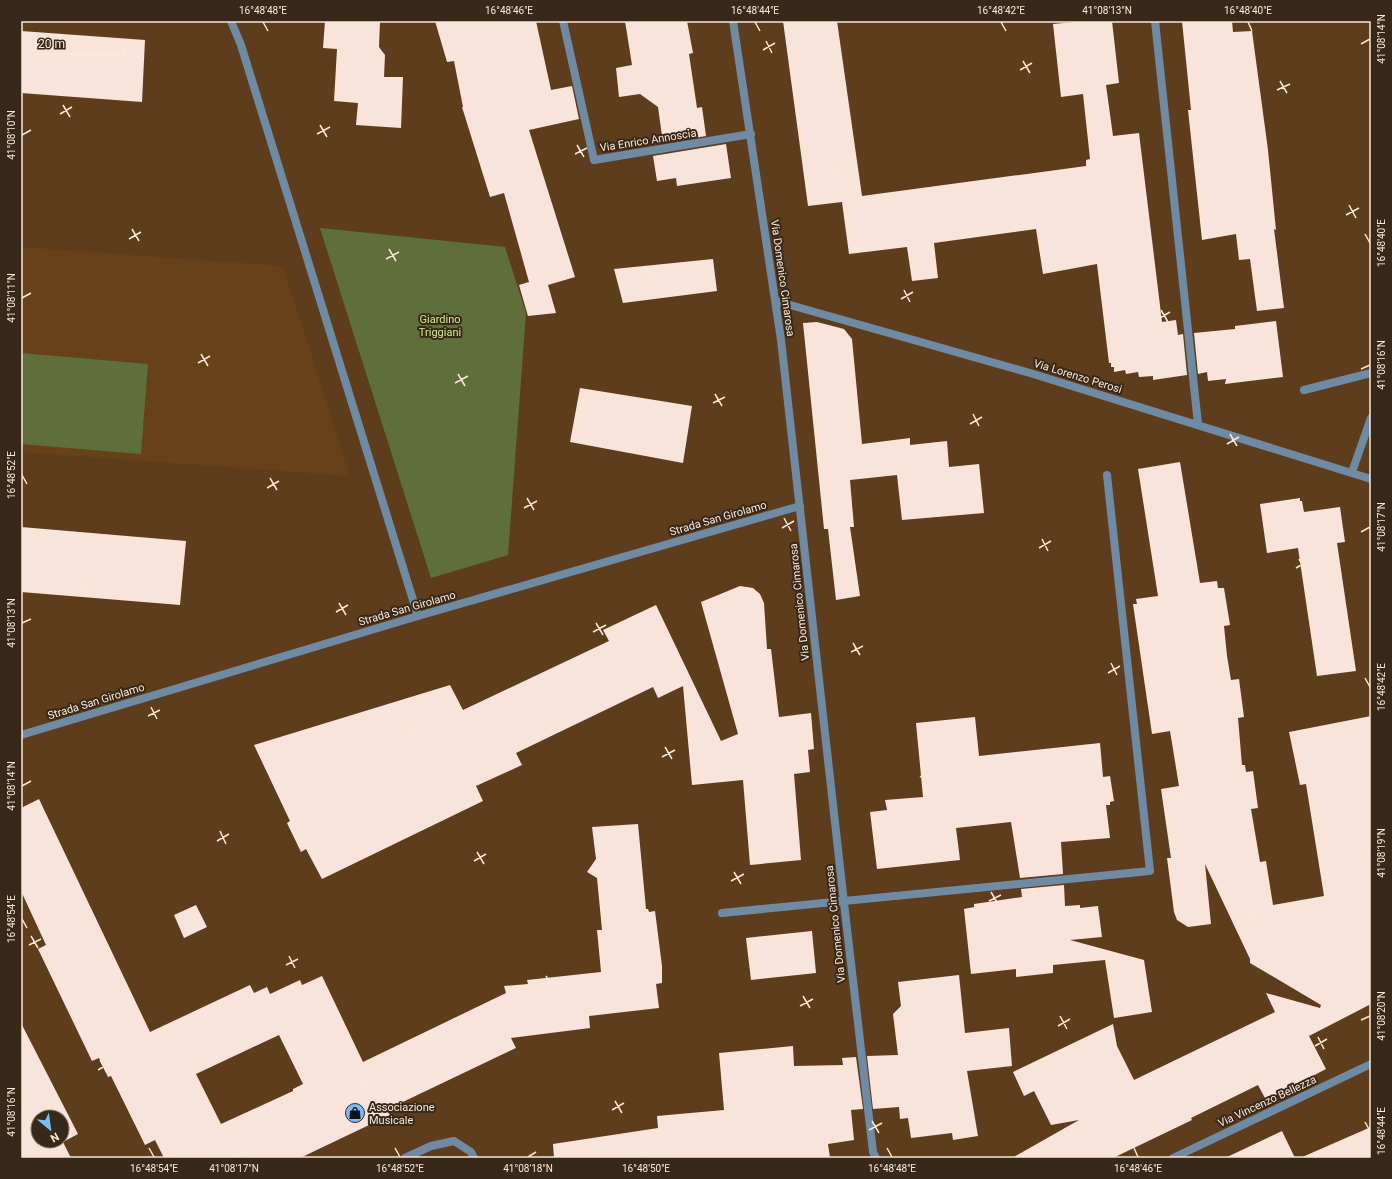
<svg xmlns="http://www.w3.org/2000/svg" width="1392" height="1179" font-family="Roboto,sans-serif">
  <rect width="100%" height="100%" fill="#5e3d1d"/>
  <!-- built -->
  <path fill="#67411a" d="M21,247L283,266L350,476L21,452Z"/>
  <!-- green -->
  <path fill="#5f6f3c" d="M320,228L505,247L526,313L508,555L431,578Z
    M21,353L148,364L141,454L21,444Z"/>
  <!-- building -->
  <path fill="#f9e4dc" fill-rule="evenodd" d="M325,21H380L379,47L385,55L384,77H403L401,128L356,125L358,103L334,101L337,49L323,48Z
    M435,21H536L551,90L572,86L579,119L529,130L575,277L548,285L556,313L528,316L519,285L529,282L504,193L490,197L462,107H463L454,61L447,62Z
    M625,21H687L693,53L689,54L697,108L702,107L706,136L663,143L658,107L640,94L619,97L616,68L632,65Z
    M783,21H837L862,196L1086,166V160L1090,159L1083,94L1061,97L1053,24L1085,21H1112L1119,83L1106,85L1113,136L1139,133L1162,322L1176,320L1178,335L1183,334L1187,375L1153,380V376L1139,377L1138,372L1126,374L1125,370L1114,372V367H1111V363H1109L1097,264L1043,274L1036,229L934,243L938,278L912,281L907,247L849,254L842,202L808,206Z
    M1182,21H1232L1233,32L1252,31L1268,150L1276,230L1274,229L1284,308L1257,311L1250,259L1239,260L1236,234L1202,240L1188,110H1191Z
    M21,31L145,40L142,102L21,93Z
    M726,144L731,178L677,186L676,178L657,181L653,156Z
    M713,259L717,291L623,303L614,269Z
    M1276,321L1283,377L1225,384L1226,379L1208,381L1207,372L1198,374L1194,333L1235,329V326Z
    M817,322L844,329L852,339L862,444L910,438V445L947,441L949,467L979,464L984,513L902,520L897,475L850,480L854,527H850L860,596L836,600L828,529H824L803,323Z
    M580,388L692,406L683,463L570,442Z
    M1180,462L1200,583L1217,581L1218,588H1224L1230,625L1224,626L1227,656L1231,680L1239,679L1244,717L1238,718L1242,765H1245L1246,772L1253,771L1258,808L1251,809L1260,862L1266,861L1273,905L1324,896L1306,784L1300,785L1289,732L1371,716V1004L1309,1036L1326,1069L1266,1100L1258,1085L1191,1118L1192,1120L1113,1158H1012L1079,1120L1051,1125L1034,1091L1024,1096L1013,1072L1113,1024L1117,1046L1134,1080L1275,1012L1266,993L1320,1008L1321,1005L1250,963V959L1205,864L1211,924L1188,927L1177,920L1174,912L1167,858H1171L1161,789L1179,786L1170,731L1152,734L1133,604H1137L1136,599L1158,596L1138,469Z
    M1300,498V501H1302L1304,512L1340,507L1345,542L1337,543L1356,671L1317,676L1298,548L1267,553L1260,504Z
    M21,527L186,541L180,605L21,592Z
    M740,586L753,588L760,594L764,603L767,649H771L779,717L811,713L814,749L808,750L810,772L794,774L801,860L750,865L743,780L692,785L683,686L658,698L653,687L516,753L522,765L476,786L483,801L322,879L306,849L301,852L287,823L290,821L254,745L450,685L463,710L609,641L603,630L656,605L721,741L738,734L701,602Z
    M975,717L979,756L1100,743L1103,777L1110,776L1114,801L1110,802V805H1106L1110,838L1061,842L1063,874L1020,878L1011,822L956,828L960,860L877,869L870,812L887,810L885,800L923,797L916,723Z
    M39,799L150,1032L250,985L254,993L267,987L270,994L300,980L302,985L322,976L363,1062L506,993L504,986L528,984L527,980L601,972L597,930H602L597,878L587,872L596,859L592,827L638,824L646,909H648L649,912L655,911L662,966V983L656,984L659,1008L589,1016L590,1028L511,1038L516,1048L386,1110L390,1115L300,1158H164L155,1140L145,1145L111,1076L108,1077L99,1058L92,1061L38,949L46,945L21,891V808ZM279,1035L303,1084L293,1089V1091L221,1124L196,1074Z
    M1064,885L1065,906L1080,905V908L1098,906L1102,937L1070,940L1144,960L1152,1012L1114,1018L1105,960L1053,965V973L1016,977V969L971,974L964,909L974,907V904L1022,897L1021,889Z
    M196,905L207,927L184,938L174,915Z
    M812,931L816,973L751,980L746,938Z
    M959,975L965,1033L1009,1028L1012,1066L967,1071L978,1136L953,1140L952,1133L911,1138L908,1118L900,1119L899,1107L873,1109L867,1056L898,1055L893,1014L901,1006L898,982Z
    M21,1023L78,1134L63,1142L71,1158H21ZM38,1117H62V1141H38Z
    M793,1046L794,1066L843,1065L842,1058L856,1057L863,1109L851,1110L854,1140L828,1144L830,1158H554L553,1144L658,1128L657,1116L724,1110L719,1053Z
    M1371,1127V1158H1300Z
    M1282,1131L1295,1158H1225Z"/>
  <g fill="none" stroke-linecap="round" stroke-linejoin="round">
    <!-- minor -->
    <path stroke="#6f8ba3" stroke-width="8" d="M231,21L241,45L418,616
      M563,21L594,160L751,134
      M733,21L781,340L844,903L873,1152L876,1158
      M1155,21L1198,424
      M776,301L1030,373L1371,479
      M1304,390L1371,373
      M1352,472L1371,418
      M21,735L418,616L800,506
      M722,913L1150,871L1107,475
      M405,1158L431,1146L454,1141L471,1152L474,1158
      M1173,1158L1371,1064"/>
  </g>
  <!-- ticks -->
  <path fill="none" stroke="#fce8d6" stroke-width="1.5" d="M263,22L268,31M509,22L514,31M755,22L760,31M1001,22L1006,31M1248,22L1252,31M1098,27L1107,22M766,41L772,53M1361,44L1370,39M763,50L775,43M1023,61L1030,73M1020,70L1032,63M1280,81L1287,93M1277,90L1290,84M63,105L70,117M60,114L72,107M320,125L327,137M317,134L330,127M22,135L31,130M577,145L584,157M575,154L587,148M835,165L841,177M832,175L844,168M1092,185L1099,197M1089,195L1101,188M1349,205L1356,218M1346,215L1359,208M132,229L139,241M1365,234L1370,243M129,239L141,232M389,249L396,261M386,259L399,252M646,269L653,282M644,279L656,272M904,290L910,302M22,298L31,293M901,299L913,292M1161,310L1168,322M1158,319L1170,312M201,354L208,366M198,363L210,356M1361,369L1370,365M458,374L465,386M455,383L468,376M715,394L722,406M713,403L725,397M973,414L979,426M970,424L982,417M1230,434L1237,446M1227,444L1239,437M22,475L27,484M270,478L277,490M267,488L279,481M527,498L534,510M524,508L537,501M784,518L791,531M782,528L794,521M1361,532L1370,527M1042,539L1048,551M1039,548L1051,541M1299,559L1306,571M1296,568L1308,561M82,582L88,595M79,592L91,585M339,603L346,615M336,612L348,605M22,623L31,619M596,623L603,635M593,632L606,625M853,643L860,655M851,652L863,646M1111,663L1117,675M1108,673L1120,666M1365,678L1370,687M151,707L157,719M148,716L160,710M408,727L415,739M405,737L417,730M665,747L672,759M662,757L675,750M922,767L929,780M920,777L932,770M22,786L31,781M1180,788L1186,800M1177,797L1189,790M220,831L226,844M217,841L229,834M477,852L484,864M1361,858L1370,853M474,861L486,854M734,872L741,884M731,881L744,874M991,892L998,904M989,901L1001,895M1249,912L1255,924M22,919L27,928M1246,922L1258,915M31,936L38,948M29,945L41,939M289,956L295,968M286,965L298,959M546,976L553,988M543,986L555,979M803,996L810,1008M800,1006L813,999M1060,1016L1067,1029M1361,1020L1370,1016M1058,1026L1070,1019M1318,1037L1324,1049M1315,1046L1327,1039M100,1060L107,1073M98,1070L110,1063M358,1080L364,1093M355,1090L367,1083M615,1101L622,1113M612,1110L624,1103M22,1112L31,1107M872,1121L879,1133M1365,1122L1370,1131M869,1130L882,1123M149,1148L154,1157M395,1148L400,1157M641,1148L646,1157M887,1148L892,1157M1134,1148L1138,1157M234,1157L243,1152M528,1157L536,1152"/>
  <!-- icons -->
  <defs>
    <symbol id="shop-disc" viewBox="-11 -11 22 22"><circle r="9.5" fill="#78bff7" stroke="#37281a"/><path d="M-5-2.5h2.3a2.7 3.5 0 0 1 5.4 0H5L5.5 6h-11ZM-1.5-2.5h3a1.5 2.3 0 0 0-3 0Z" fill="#111"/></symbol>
  </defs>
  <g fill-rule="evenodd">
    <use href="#shop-disc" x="344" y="1102" width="22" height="22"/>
  </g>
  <g text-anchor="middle" stroke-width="4" stroke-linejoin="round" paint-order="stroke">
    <!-- street labels -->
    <g font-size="11" fill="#fce8d6" stroke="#37281a">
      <text transform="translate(648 140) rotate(-9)" y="4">Via Enrico Annoscia</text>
      <text transform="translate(783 278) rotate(82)" y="4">Via Domenico Cimarosa</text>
      <text transform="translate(1078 376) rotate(17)" y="4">Via Lorenzo Perosi</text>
      <text transform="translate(718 518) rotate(-16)" y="4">Strada San Girolamo</text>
      <text transform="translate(799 602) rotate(-96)" y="4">Via Domenico Cimarosa</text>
      <text transform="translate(407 608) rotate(-16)" y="4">Strada San Girolamo</text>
      <text transform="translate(96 701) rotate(-17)" y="4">Strada San Girolamo</text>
      <text transform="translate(835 924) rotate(-96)" y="4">Via Domenico Cimarosa</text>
      <text transform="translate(1267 1101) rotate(-25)" y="4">Via Vincenzo Bellezza</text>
    </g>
    <!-- park labels -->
    <g font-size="11" fill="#ceef85" stroke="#37281a">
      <text x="440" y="323">Giardino<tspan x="440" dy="13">Triggiani</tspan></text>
    </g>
    <!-- poi labels -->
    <g font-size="11" fill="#fce8d6" stroke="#37281a" text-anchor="start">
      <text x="369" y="1111">Associazione<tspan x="369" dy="13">Musicale</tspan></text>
    </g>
  </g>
  <!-- border -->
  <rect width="1392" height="1179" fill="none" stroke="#37281a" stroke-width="44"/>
  <!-- north arrow -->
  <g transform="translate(50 1129) rotate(151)"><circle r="19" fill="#37281a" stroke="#867565"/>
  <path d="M0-3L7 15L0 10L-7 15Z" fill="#78bff7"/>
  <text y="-6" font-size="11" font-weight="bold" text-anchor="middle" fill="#fce8d6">N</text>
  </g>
  <!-- scale -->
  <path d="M32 48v6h92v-6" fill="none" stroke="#fce8d6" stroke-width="2"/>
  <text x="38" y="48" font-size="12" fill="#fce8d6" stroke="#37281a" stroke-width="3" paint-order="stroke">20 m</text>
  <rect x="22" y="22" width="1348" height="1135" fill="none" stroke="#fce8d6" stroke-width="1.5"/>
  <g font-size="10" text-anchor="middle" fill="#fce8d6">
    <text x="263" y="14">16°48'48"E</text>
    <text x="509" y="14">16°48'46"E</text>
    <text x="755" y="14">16°48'44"E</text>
    <text x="1001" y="14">16°48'42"E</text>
    <text x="1107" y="14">41°08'13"N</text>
    <text x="1248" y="14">16°48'40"E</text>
    <text transform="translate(1381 39) rotate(-90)" y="4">41°08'14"N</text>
    <text transform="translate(11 135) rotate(-90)" y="4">41°08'10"N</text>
    <text transform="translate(1381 243) rotate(-90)" y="4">16°48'40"E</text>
    <text transform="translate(11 298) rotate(-90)" y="4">41°08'11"N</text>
    <text transform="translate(1381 365) rotate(-90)" y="4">41°08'16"N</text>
    <text transform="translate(11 475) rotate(-90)" y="4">16°48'52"E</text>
    <text transform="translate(1381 527) rotate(-90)" y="4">41°08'17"N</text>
    <text transform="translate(11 623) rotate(-90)" y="4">41°08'13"N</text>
    <text transform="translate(1381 687) rotate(-90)" y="4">16°48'42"E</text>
    <text transform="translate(11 786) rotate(-90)" y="4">41°08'14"N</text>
    <text transform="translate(1381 853) rotate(-90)" y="4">41°08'19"N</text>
    <text transform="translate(11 919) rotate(-90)" y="4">16°48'54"E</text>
    <text transform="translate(1381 1016) rotate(-90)" y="4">41°08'20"N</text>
    <text transform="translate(11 1112) rotate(-90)" y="4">41°08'16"N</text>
    <text transform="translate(1381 1131) rotate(-90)" y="4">16°48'44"E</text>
    <text x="154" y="1172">16°48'54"E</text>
    <text x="234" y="1172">41°08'17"N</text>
    <text x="400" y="1172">16°48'52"E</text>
    <text x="528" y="1172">41°08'18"N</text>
    <text x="646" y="1172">16°48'50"E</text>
    <text x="892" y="1172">16°48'48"E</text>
    <text x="1138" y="1172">16°48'46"E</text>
  </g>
</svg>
